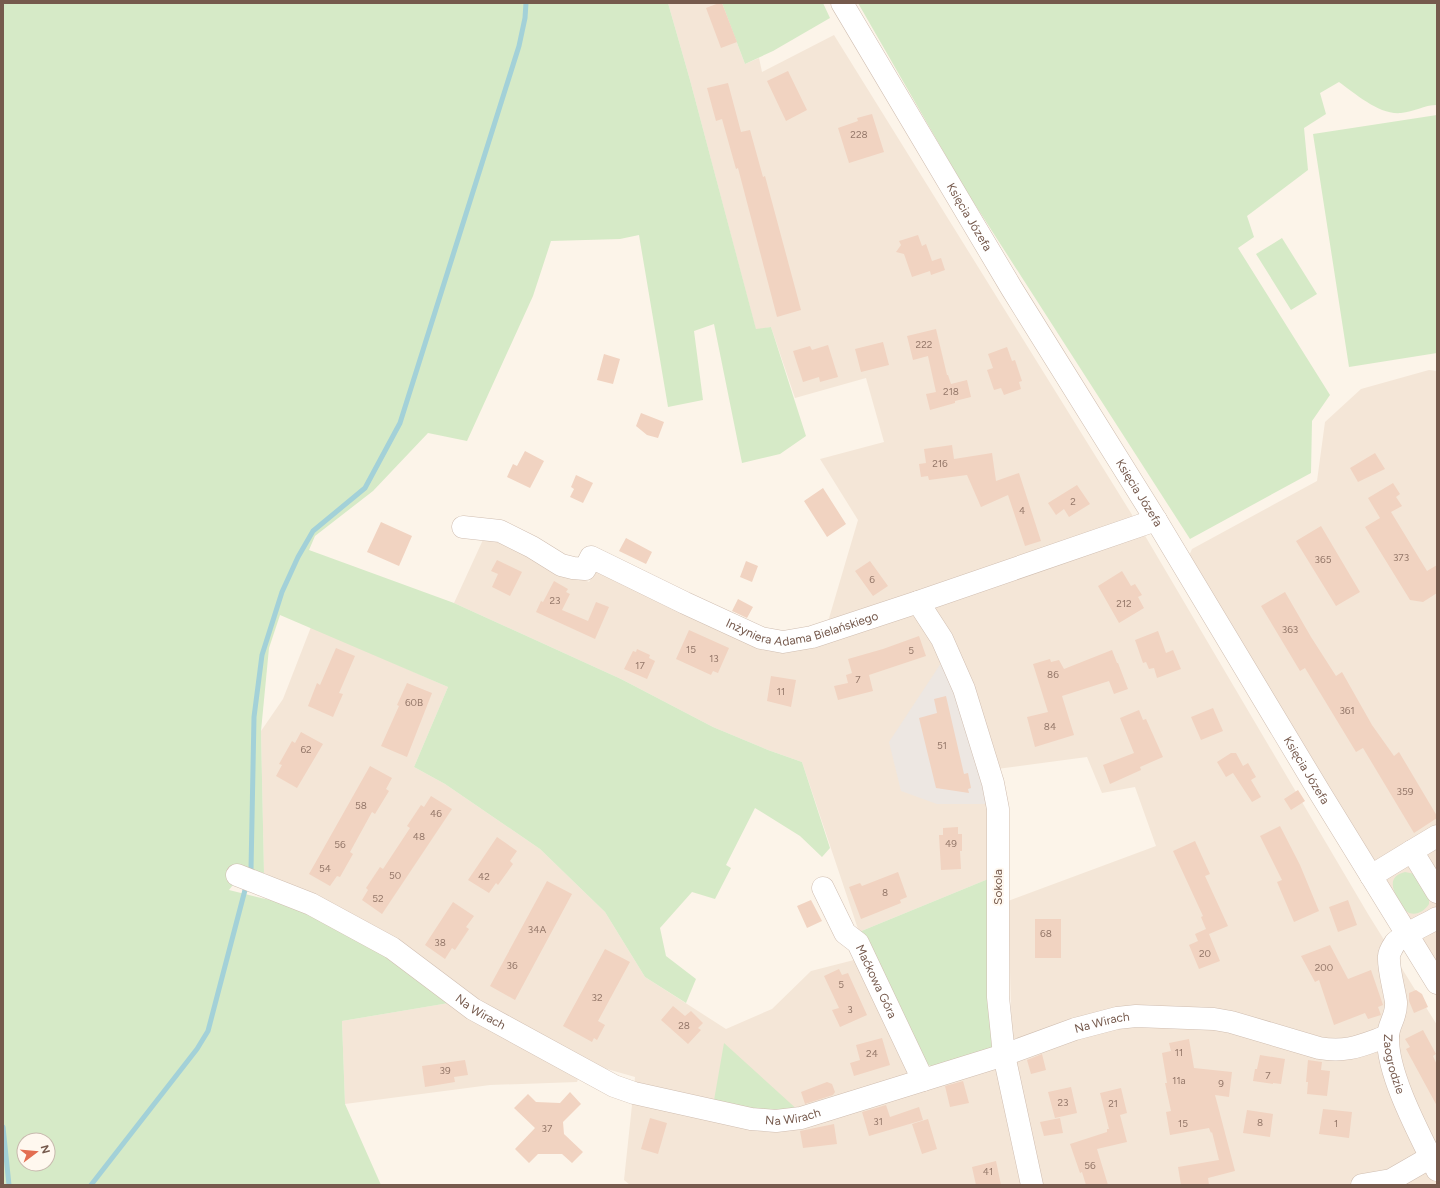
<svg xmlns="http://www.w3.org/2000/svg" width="1440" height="1188" font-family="Figtree,sans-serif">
  <rect width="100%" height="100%" fill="#fcf4e9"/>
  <!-- residential -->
  <path fill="#f4e6d7" d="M668,3H722L745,64L759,58L762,72L834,35L1144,534L1368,914L1437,1025V1185H630L624,1180L635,1077L607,1069L602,1075L483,1008L350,916L264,873L261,731L283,699L311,627L448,687L414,767L445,784L540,849L605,912L645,977L726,1029L772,1009L811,971L854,960L925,1084L1012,1042L1008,901L1156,846L1135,787L1102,793L1087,757L997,769L937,804H989L993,877L859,932L802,762L768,750L713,727L621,679L454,603L487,531L589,582L598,567L751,638L822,642L858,520L820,459L884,442L866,378L795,398L771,327L756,330L690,80Z
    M1429,370L1437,371V967L1188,558L1192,549L1317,481L1325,422L1361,389Z
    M449,1003L579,1076L577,1082L490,1085L345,1104L342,1021Z"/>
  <!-- industrial -->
  <path fill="#ede7e2" d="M947,654L989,804H937L901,791L889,742Z"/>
  <!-- green -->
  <path fill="#d6eac7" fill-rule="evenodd" d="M3,3H668L690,80L756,329L771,327L806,436L780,454L742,463L714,324L694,331L703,400L668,407L639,235L620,239L551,241L533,296L467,441L428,433L373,491L315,536L309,550L454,603L621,679L713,727L768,750L802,762L830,848L822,857L800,836L755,808L726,865L731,868L715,899L692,892L660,928L666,956L696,979L686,1003L645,977L605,912L540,849L445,784L414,767L448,687L280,615L269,648L261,731L264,873L245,869L229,890L261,898L310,908L378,946L449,1003L342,1021L345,1104L381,1185H3ZM24,1140H48V1164H24Z
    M722,3H823L830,18L773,51L745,64Z
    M858,3H1437V105C1424,105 1414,112 1401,113C1379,115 1356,94 1339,82L1320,93L1326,114L1304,128L1308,170L1247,216L1254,237L1238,248L1330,395L1312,421L1311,473L1190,539L965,189Z
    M1437,115V353L1349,367L1313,134Z
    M1282,238L1317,294L1291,310L1256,254Z
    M1405,872L1415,874L1429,894V904C1424,912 1413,918 1405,910C1402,907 1400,902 1398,899C1391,887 1389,876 1405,872Z
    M993,877L996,1049L935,1068L920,1061L859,932Z
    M724,1043L800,1112L713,1106Z"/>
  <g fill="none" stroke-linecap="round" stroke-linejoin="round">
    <!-- stream -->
    <path stroke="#a3d1d8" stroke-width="5" d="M251,870L254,717L262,655L282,592L298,557L313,531L365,488L400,423L519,46L525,18L526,3
      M3,1127L9,1185
      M91,1185L197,1049L208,1031L245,890"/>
  </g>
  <!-- building -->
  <path fill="#f1d3c1" d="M719,3H722L737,42L721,48L706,8Z
    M788,71L807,110L786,121L767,81Z
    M728,83L741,132L750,130L763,177L765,176L801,310L777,317L738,168L736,169L722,119L716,121L707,88Z
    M872,114L884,152L849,163L838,128L858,121L857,118Z
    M918,235L922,246L926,244L932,261L941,258L945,270L931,275L930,271L912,277L904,254L896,252L901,245L899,241Z
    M936,329L947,375H948L951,384L967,380L971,397L955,401V403L930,410L926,394L936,392L928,356L913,360L907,336Z
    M883,342L889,365L861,372L855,349Z
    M828,345L838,377L820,382L819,377L803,382L793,351L810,346L812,350Z
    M1007,347L1012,361L1015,360L1022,381L1019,382L1021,389L1004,395L1001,388L994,390L987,370L993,368L988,354Z
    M604,354L620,359L613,384L597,380Z
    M641,413L664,422L658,438L647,435L636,426Z
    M952,445L954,459L992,453L996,481L1019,473L1041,541L1025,546L1008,495L981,507L967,475L929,480L928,476L921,477L919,464L926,463L924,449Z
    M525,451L544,461L530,488L507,477L513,464L517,466Z
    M1375,453L1385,469L1358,482L1350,468Z
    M576,475L593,483L583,503L570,497L574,489L571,487Z
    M1393,483L1400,494L1396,497L1402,506L1391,512L1427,571L1437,565V593L1423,602L1410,600L1365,527L1380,518L1368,498Z
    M1077,485L1090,504L1069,517L1064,509L1056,515L1048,503Z
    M823,488L846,524L827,537L804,501Z
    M381,522L412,536L399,566L367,552Z
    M1321,526L1360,592L1336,606L1296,541Z
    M626,538L652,552L646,564L619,551Z
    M497,560L522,572L510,596L492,587L498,574L491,571Z
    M746,561L758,566L752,582L740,577Z
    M870,561L888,586L873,596L855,571Z
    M1122,571L1131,586L1135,584L1142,595L1138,597L1144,608L1119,623L1098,586Z
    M554,581L568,589L566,592L570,594L562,610L588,621L596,602L609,607L595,639L536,612L541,601L543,602Z
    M1285,592L1311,637L1336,676L1342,672L1372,725L1394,756L1399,752L1437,816V818L1414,833L1363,748L1356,752L1305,668L1300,671L1261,606Z
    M738,599L753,607L747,618L732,611Z
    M689,630L729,648L718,673L713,671L711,675L676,659Z
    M1158,631L1166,653L1173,650L1181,669L1157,678L1154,668L1149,669L1146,662L1143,663L1135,640Z
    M919,636L926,656L869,675L873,691L838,700L834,686L848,683L846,675L852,673L848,659L883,649Z
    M336,648L355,656L339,693L343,694L333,717L308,706L317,683L320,685Z
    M637,649L650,655L649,658L655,661L647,679L624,669L633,651L636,652Z
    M1112,650L1117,663H1118L1128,689L1114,694L1109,681L1062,696L1074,735L1035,747L1027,717L1048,712L1033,664L1050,659L1051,662L1059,660L1064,669Z
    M771,676L796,680L791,707L767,701Z
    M407,683L432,693L407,757L381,746L399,706L397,705Z
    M946,696L964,774L968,773L971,788L968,789L969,793L936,788L919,718L937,713L934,699Z
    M1213,708L1223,731L1201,740L1191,717Z
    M1139,710L1143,720L1146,719L1163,757L1140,767L1141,770L1110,784L1103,765L1134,753L1120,718Z
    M301,732L323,744L297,788L276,776L282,765L279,764L292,741L295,743Z
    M1231,753H1236L1243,766L1248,763L1256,777L1251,780L1261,797L1252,802L1233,773L1226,777L1217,762Z
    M370,766L392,778L386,789L389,791L375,814L372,812L350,852L353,854L340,877L337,876L330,886L309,874Z
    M1298,790L1305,801L1291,810L1284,799Z
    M431,796L452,809L382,914L362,900L368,890L366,888L380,867L383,869L410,828L407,826L421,805L424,807Z
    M1280,826L1300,865L1319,911L1294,922L1277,882L1282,880L1260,836Z
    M958,827V834H962V851H960L961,869L941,870L939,835H943V828Z
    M497,837L517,851L510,861L513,864L498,885L496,883L489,893L468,880Z
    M1195,841L1210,874L1205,876L1228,926L1209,934L1220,961L1199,969L1189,945L1198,941L1195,934L1206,929L1201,917L1203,916L1173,851Z
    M898,872L907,897L900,900L901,903L861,919L849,887L860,883L862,886Z
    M547,881L572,894L515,1000L490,986Z
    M811,900L822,921L807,928L797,906Z
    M1348,900L1357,925L1338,932L1329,907Z
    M453,902L474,916L466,927L469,929L455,950L452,948L445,959L425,945Z
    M1035,919H1061V958H1035Z
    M1330,945L1348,979L1371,970L1383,1005L1378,1007L1381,1015L1368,1019L1365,1013L1334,1025L1319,980L1315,982L1301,956Z
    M605,949L630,962L598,1021L605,1025L597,1040L594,1038L592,1042L563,1026Z
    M839,969L842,975L848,973L867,1015L840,1027L832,1010L839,1008L824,976Z
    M1416,990L1422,994L1428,1007L1414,1013L1409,1001V993Z
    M673,1006L685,1016L691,1011L703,1023L698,1028L701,1030L688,1044L661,1020Z
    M1423,1030L1436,1054L1433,1056L1437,1065V1106L1406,1049L1410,1047L1405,1039Z
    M882,1038L890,1065L854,1076L850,1063L860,1060L856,1045Z
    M1189,1039L1194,1068L1232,1072L1229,1097L1215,1095L1235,1171L1208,1178L1209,1185H1181L1178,1167L1219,1160L1212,1132L1211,1133L1209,1128L1170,1135L1166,1112L1171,1111L1165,1083H1167L1162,1053L1171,1051L1169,1043Z
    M1042,1054L1046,1070L1031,1074L1027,1060Z
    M1260,1055L1285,1059L1281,1084L1273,1083V1084L1253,1081L1255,1069H1257Z
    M465,1060L468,1075L454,1077L455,1082L425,1087L422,1066Z
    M1308,1060L1322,1062L1321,1070L1330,1071L1327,1096L1307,1094L1308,1082H1306Z
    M963,1081L969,1103L950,1107L945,1086Z
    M827,1082L832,1084L835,1092L833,1095L805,1104L801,1092Z
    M1071,1087L1077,1113L1055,1118L1048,1092Z
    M1121,1088L1127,1113L1120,1115L1127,1142L1097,1149L1108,1185H1086L1082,1172L1080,1173L1070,1144L1107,1132V1129H1109L1100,1093Z
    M570,1092L581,1104L563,1122L564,1134L583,1152L572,1163L562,1154H538L529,1163L515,1149L535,1128L514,1108L528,1094L536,1102L560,1103Z
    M886,1105L890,1117L919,1107L923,1120L869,1136L862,1112Z
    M1323,1109L1352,1112L1349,1138L1319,1134Z
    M1247,1110L1273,1114L1270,1137L1243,1133Z
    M650,1118L667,1123L658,1154L641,1149Z
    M1060,1118L1063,1133L1044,1136L1040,1122Z
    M928,1119L937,1149L922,1154L912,1124Z
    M834,1124L837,1144L803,1148L800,1131Z
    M996,1161L1001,1185H976L972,1167Z"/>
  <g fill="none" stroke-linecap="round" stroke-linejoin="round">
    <defs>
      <g id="minor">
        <path id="s1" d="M842,3L1012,289L1156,520L1320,793L1437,983"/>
        <path id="s2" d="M463,527L500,531L532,547L561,565L573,568L585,569L591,557L685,603L761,638L783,642L812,637L918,602L1156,520"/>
        <path d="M918,602L942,639L964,689L993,783L998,809V997L1004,1055L1032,1185"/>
        <path d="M1412,851L1437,836"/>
        <path id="s3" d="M237,875L311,904L392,948L473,1009L614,1086L634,1093L751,1119L776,1121L801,1118L1004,1055L1075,1029L1117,1018L1136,1016L1214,1019L1231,1022L1319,1048C1348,1053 1362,1045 1388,1036"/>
        <path d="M1371,876L1412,851L1437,892"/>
        <path id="s4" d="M823,888L845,933L858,943L923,1080"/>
        <path id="s5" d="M1437,918C1427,924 1402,935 1395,943C1393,946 1389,953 1389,956C1388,968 1394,988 1396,1002C1397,1017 1388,1024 1388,1037C1387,1075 1420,1135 1437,1170"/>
        <path d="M1362,1185L1391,1180L1431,1157"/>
      </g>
    </defs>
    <!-- minor casing -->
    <use href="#minor" stroke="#d0beb1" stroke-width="23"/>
    <!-- minor -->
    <use href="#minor" stroke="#fff" stroke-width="22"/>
  </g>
  <g text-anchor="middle" stroke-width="4" stroke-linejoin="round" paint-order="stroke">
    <!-- number labels -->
    <g font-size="10" fill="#95786a">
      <text x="859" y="138">228</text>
      <text x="924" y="348">222</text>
      <text x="951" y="395">218</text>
      <text x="940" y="467">216</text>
      <text x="1073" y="505">2</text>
      <text x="1022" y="514">4</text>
      <text x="1401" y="561">373</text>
      <text x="1323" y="563">365</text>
      <text x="872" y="583">6</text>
      <text x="555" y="604">23</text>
      <text x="1124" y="607">212</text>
      <text x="1290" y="633">363</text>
      <text x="691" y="653">15</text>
      <text x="911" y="654">5</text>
      <text x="714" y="662">13</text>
      <text x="640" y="669">17</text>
      <text x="1053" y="678">86</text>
      <text x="858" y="683">7</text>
      <text x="781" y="695">11</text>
      <text x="414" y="706">60B</text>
      <text x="1347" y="714">361</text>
      <text x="1050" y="730">84</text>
      <text x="942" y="749">51</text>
      <text x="306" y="753">62</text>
      <text x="1405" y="795">359</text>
      <text x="361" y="809">58</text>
      <text x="436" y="817">46</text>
      <text x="419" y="840">48</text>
      <text x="951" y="847">49</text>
      <text x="340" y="848">56</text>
      <text x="325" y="872">54</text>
      <text x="395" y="879">50</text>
      <text x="484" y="880">42</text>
      <text x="885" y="896">8</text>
      <text x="378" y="902">52</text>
      <text x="537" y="933">34A</text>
      <text x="1046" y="937">68</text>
      <text x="440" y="946">38</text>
      <text x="1205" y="957">20</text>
      <text x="512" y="969">36</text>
      <text x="1324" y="971">200</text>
      <text x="841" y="988">5</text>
      <text x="597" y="1001">32</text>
      <text x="850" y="1013">3</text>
      <text x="684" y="1029">28</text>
      <text x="1179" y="1056">11</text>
      <text x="872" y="1057">24</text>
      <text x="445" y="1074">39</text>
      <text x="1268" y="1079">7</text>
      <text x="1179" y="1084">11a</text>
      <text x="1221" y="1087">9</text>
      <text x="1063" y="1106">23</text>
      <text x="1113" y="1107">21</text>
      <text x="878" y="1125">31</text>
      <text x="1260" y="1126">8</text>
      <text x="1183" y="1127">15</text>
      <text x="1336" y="1127">1</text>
      <text x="547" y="1132">37</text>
      <text x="1090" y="1169">56</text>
      <text x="988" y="1175">41</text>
    </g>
    <!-- street labels -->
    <g font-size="12" fill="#765a4d" stroke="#fff8ef">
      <text dy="4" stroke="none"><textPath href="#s1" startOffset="249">Księcia Józefa</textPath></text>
      <text dy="4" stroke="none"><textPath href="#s1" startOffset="573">Księcia Józefa</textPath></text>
      <text dy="4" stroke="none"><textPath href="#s2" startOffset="375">Inżyniera Adama Bielańskiego</textPath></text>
      <text dy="4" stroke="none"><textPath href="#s1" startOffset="897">Księcia Józefa</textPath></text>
      <text transform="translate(998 887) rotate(-90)" y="4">Sokola</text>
      <text dy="4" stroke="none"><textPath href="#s4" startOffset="109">Maćkowa Góra</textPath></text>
      <text dy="4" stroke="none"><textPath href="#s3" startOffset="281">Na Wirach</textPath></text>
      <text dy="4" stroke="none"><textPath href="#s3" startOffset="941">Na Wirach</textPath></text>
      <text dy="4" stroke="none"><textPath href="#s5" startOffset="174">Zaogrodzie</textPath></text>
      <text dy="4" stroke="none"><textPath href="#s3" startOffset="617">Na Wirach</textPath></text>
    </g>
  </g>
  <!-- border -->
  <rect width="1440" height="1188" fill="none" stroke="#765a4d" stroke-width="8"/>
  <!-- north arrow -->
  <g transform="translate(36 1152) rotate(74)"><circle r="19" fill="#fff8ef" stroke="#c8b9ae"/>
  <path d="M0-3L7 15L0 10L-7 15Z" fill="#e36e51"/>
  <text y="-6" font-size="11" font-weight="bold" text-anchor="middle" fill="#765a4d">N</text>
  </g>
</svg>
